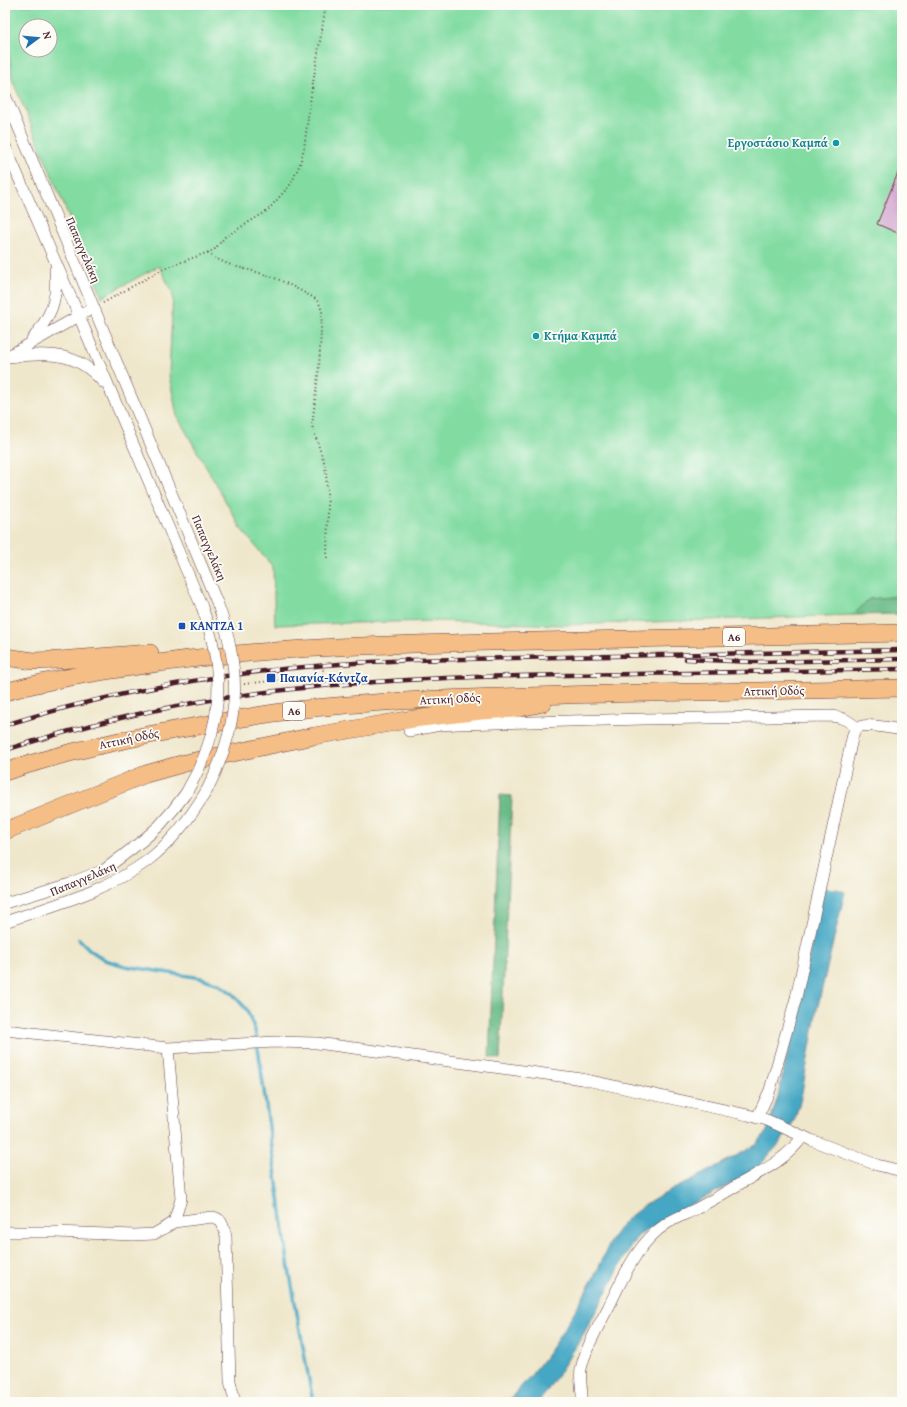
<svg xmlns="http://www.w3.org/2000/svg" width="907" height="1407" font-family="'Gentium Book Plus',serif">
  <rect width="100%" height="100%" fill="#fdfcf7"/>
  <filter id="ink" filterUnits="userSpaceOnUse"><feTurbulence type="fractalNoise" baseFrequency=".025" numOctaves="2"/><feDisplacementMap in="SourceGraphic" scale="8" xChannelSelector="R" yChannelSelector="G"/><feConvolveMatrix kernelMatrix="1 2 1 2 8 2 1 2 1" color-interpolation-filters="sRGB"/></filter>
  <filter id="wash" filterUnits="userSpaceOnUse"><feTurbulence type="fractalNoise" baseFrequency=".012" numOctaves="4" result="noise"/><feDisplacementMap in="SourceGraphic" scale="16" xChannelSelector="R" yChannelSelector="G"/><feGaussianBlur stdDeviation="0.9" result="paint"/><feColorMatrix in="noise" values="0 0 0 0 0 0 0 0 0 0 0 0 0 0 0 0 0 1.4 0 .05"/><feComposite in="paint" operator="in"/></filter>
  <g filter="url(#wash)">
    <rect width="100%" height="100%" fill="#efe7cb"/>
    <!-- green -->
    <path fill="#82dca2" stroke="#667e66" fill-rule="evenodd" d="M9,5H902V596L869,599L853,615L565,625L435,621L275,625L273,567L242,530L177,416L169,375L173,294L159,266L102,297L12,79L6,23ZM26,26H50V50H26Z"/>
    <!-- forest -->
    <path fill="#69bc88" stroke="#5a6e5a" d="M902,596V614L853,615L869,599Z
      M500,795L512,796L500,1059L489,1057Z"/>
    <!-- water -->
    <path fill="#44a7c4" stroke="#476378" d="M824,888L837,889L845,892L816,1014L801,1098L795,1119L781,1142L756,1169L735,1182L671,1215L638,1236L628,1251L581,1339L545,1394L538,1402H506C544,1366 569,1322 594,1277C604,1258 610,1236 625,1221C642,1205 663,1194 684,1184C708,1171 732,1158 756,1145L767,1131L778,1096Z"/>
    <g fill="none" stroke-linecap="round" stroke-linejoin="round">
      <!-- stream -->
      <path stroke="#44a7c4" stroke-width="3.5" d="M79,939L90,950L105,960L125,966L201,978L219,984L233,994L247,1010L255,1030L259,1055L289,1269L313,1402"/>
    </g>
    <g id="blocks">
      <!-- building -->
      <path fill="#d1a5cf" d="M902,163V235L877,224Z"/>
    </g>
  </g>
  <g filter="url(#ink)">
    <use href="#blocks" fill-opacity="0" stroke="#633d43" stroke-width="1"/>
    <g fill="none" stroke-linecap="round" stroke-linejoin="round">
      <defs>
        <path id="minor" d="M5,95L218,605
          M5,146L79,316L202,607
          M32,340C51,315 58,302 55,270
          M10,355L93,308
          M7,357C47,354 74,349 103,382
          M409,731L440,725L458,724L644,719L830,716C842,717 848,720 857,728
          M5,903L70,883L104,870L142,841L159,826L173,810L186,793
          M5,922C53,905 105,892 147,861C172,842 191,817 207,790
          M5,1030L168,1048
          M757,1118L770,1090L796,998L853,734C854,732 855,730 857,728C864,722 893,729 902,730
          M174,1222L212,1217C223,1218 223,1227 226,1236L230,1381L235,1402
          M5,1232H55L134,1235L154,1234L168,1226L174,1222L181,1199L168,1048L275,1042L317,1043L582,1079L748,1115L767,1120L811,1140L877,1165L902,1171
          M582,1402C583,1391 579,1380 581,1369C586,1347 598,1327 608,1308C623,1278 637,1243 666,1224C675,1218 686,1214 696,1209C711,1201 726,1192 741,1183C764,1170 787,1159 803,1136"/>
        <path id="highway" d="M5,657L34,661L59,660L150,653
          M5,692C44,681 84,674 125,668C247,648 367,645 490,642C627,639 765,636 902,633
          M5,772C70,750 137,736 204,725C244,718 284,710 325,707C393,700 461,698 529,696C653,692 778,691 902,688
          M5,831L146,774L185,763L314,736L413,719L481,711L516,709L543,703"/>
      </defs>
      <!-- minor casing -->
      <use href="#minor" stroke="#633d43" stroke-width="12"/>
      <!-- highway casing -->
      <use href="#highway" stroke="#633d43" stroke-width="18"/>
      <!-- path -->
      <path stroke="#633d43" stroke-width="2" stroke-dasharray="1 3" stroke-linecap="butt" d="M208,253C228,267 241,267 263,274C281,279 299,290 316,299L320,305L322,312L319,367L312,426L324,462L326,472L328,507L327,558
        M103,303L163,269L214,250L225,237L267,211L291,184L300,164L304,148L311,95L326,5
        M323,675L324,682
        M244,684L323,675V669"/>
      <!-- minor -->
      <use href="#minor" stroke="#fff" stroke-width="11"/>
      <!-- highway -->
      <use href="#highway" stroke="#f5be86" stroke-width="17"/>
      <defs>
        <path id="rail" d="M686,659L753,662L902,659
          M5,725C138,683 273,665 412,660L902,650
          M5,750C78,727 154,708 230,697C364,677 499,676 634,674C723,673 813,670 902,669"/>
      </defs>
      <!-- rail casing -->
      <use href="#rail" stroke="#4a1f2b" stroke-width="4.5"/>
      <!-- rail -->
      <use href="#rail" stroke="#fdfcf7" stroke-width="3" stroke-dasharray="9" stroke-linecap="butt"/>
      <defs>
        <path id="minor-bridge" d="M207,790C240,725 243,673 218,605
          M186,793C223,730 227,676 202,607"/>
      </defs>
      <!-- minor-bridge casing -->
      <use href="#minor-bridge" stroke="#633d43" stroke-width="12" stroke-linecap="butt"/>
      <!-- minor-bridge -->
      <use href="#minor-bridge" stroke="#fff" stroke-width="11"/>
    </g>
  </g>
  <!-- markers -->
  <g fill="#0f9aa8" stroke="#fdfcf7" stroke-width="1.5">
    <circle cx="836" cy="143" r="4"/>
    <circle cx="536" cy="336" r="4"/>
  </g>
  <g fill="#1a4fb4" stroke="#fdfcf7" stroke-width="1.5">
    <rect x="178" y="622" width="8" height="8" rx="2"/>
    <rect x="266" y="673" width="10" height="10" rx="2"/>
  </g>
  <g text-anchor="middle" stroke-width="3.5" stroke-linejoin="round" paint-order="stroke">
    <!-- shield labels -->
    <g fill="#fdfcf7" stroke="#806168" stroke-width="1">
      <rect x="723" y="628" width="22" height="18" rx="3"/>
      <rect x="283" y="702" width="22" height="18" rx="3"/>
    </g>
    <g font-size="11" font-weight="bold" fill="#4a1f2b">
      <text x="734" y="641">Α6</text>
      <text x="294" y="715">Α6</text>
    </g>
    <!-- culture labels -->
    <g font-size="12" font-weight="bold" fill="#0d838f" stroke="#fdfcf7" text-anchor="end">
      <text x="828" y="147">Εργοστάσιο Καμπά</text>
      <text x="544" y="340" text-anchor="start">Kτήμα Καμπά</text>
    </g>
    <!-- street labels -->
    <g font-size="12" fill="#4a1f2b" stroke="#fdfcf7">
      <text transform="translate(83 250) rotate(67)" y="4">Παπαγγελάκη</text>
      <text transform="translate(209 548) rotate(67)" y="4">Παπαγγελάκη</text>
      <text transform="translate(774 691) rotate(-1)" y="4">Αττική Οδός</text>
      <text transform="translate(450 699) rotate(-3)" y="4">Αττική Οδός</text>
      <text transform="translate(129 739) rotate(-12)" y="4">Αττική Οδός</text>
      <text transform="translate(83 879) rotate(-23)" y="4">Παπαγγελάκη</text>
    </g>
    <!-- transit labels -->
    <g font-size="12" font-weight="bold" fill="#164399" stroke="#fdfcf7" text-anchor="start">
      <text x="190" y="630">ΚΑΝΤΖΑ 1</text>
      <text x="280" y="682">Παιανία-Κάντζα</text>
    </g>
  </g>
  <!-- margin -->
  <rect width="907" height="1407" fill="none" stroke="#fdfcf7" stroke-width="20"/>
  <!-- north arrow -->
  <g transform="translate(38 38) rotate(74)"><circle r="19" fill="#fdfcf7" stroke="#b5a4a5"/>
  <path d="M0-3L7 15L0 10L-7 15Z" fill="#1f6fb2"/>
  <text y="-6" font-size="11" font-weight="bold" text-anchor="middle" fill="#4a1f2b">N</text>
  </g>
</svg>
